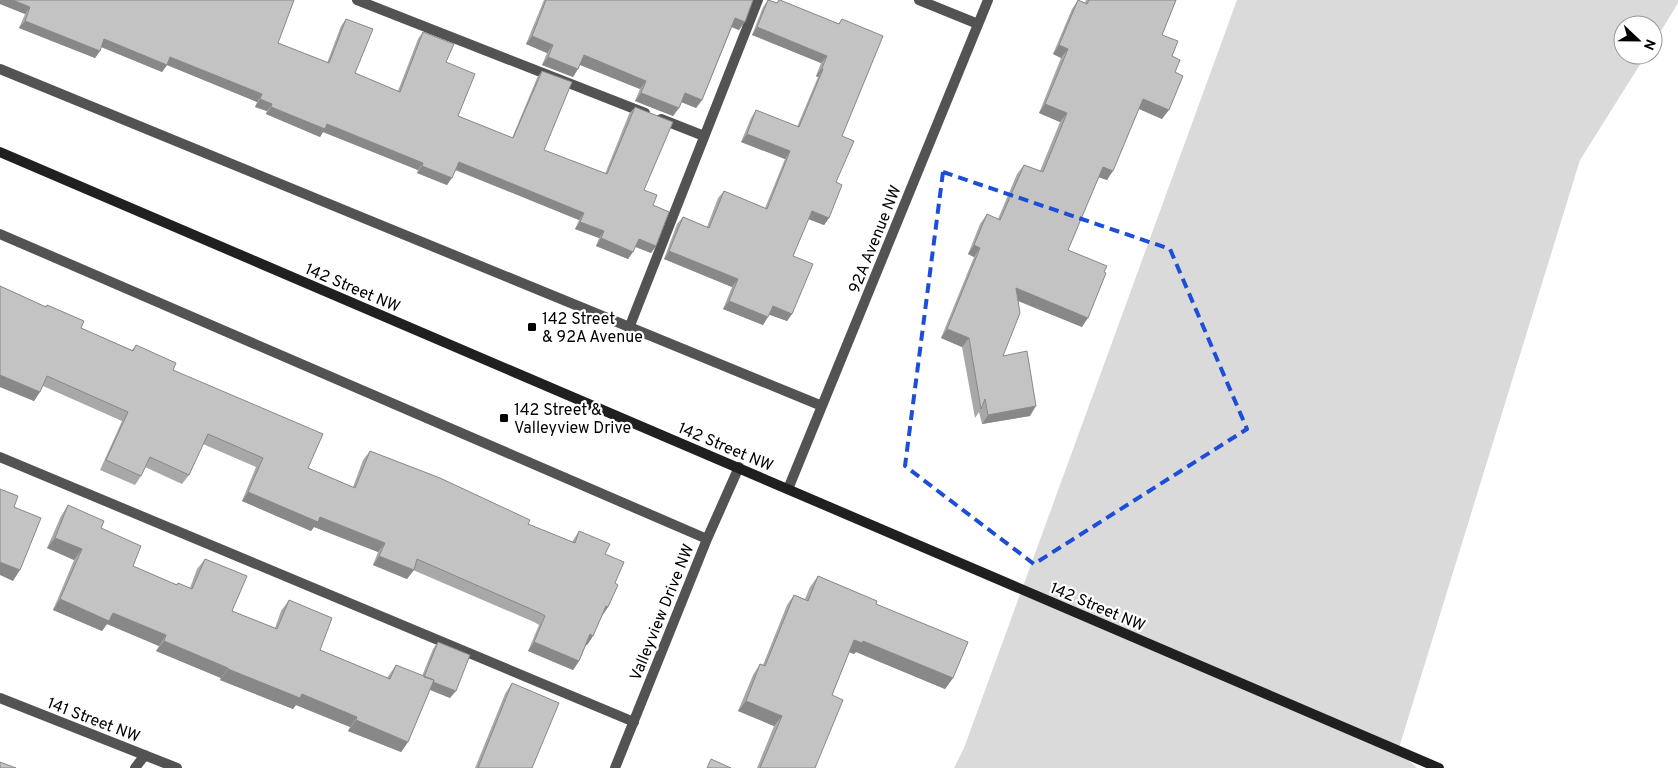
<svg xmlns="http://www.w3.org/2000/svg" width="1678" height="768" font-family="Overpass,sans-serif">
  <rect width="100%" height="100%" fill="#fff"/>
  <!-- green -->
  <path fill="#dadada" d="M1237,0H1678V3L1653,44V25H1623V55H1646L1580,160L1398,751L1417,768H954L964,748Z"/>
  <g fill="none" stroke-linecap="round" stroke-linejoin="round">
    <!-- lane -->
    <path stroke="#535353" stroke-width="10" d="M357,0L645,113
      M661,119L704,136
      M629,328L758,0
      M0,457L634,722"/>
    <!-- street -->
    <path stroke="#535353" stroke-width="10" d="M919,0L978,24
      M0,69L822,406
      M0,234L707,539
      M788,489L988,0
      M0,698L177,768
      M135,768L145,755
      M615,768L707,539L739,467"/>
    <!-- secondary -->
    <path stroke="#202020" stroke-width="10" d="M0,152L1439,768"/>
  </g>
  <!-- wall -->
  <path fill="#a8a8a8" d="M544,0H753L739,30L732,27L702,100L696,108L681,102L673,116L635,101L640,89L580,65L573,77L542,65L547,53L526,44Z
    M768,0L776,3L779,0L838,24L842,19V136L836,182L829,218L824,225L808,219L793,256L792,314L787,321L769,314L763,325L723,309L732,287L664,259L677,224L683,217L707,227L718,198L724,191L765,208L785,159L741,142L751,118L756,110L797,127L818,77L816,76L821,63L752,35L763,7Z
    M1078,0L1085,3L1086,0H1176L1162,35L1172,56L1175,72L1162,119L1139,109L1107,180L1098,177L1068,250L1082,327L1018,301L1003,356L1030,416L982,424L979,412L975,418L962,347L941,338L974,257L968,254L980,224L987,214L998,219L1017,174L1024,165L1040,171L1060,122L1039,113L1061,58L1053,54L1072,9Z
    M0,4L278,43L327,63L341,26L346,19L355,73L398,91L418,39L423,32L446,62L458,116L512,138L537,78L542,71L544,150L605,174L629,114L635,107L644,190L653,205L656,246L651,253L635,247L628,259L596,246L599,238L575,229L579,220L455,170L447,185L417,173L418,170L323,132L320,137L266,114L267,111L255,107L257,102L167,65L162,72L101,47L100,51L95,58L19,28L25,14Z
    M0,286L46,307L47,305L81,328L132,350L136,345L173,370L308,468L353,487L363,460L370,451L528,524L572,542L579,531L605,554L615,583L608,607L602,616L593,636L587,645H586L579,661L573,670L528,651L539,625L534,622L413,570L407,579L373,565L378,552L314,527L311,531L242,501L256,467L203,444L189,475L182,484L145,467L141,476L135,485L100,470L122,421L43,386L34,401L0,387Z
    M68,505L101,528L133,566L176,585L178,583L190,588L197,569L205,559L232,611L275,628L281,611L289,600L320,650L387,678L396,665L422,676L433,649L438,642L450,698L430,690L408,742L401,752L348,731L350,727L296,705L293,709L220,680L221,678L156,651L159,646L107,624L102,631L53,610L74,560L47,548L61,516Z
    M818,576L876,604L953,678L945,689L856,652L854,654L849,652L832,695L815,768H757L774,726L738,711L753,675L760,664L763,665L787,605L794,595L805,599L810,587Z
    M512,683L532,768H475L505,694Z"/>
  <!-- shaded-wall -->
  <path fill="#888" d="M0,0H13L30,7L25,14L0,4Z
    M735,18L745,22L739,30L729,26Z
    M25,21L100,51L95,58L19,28Z
    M757,27L827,56L821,63L752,35Z
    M532,36L553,45L547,53L526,44Z
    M104,39L170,57L262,94L257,102L167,65L162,72L99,46Z
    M1059,45L1068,49L1061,58L1053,54Z
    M584,55L646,81L640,89L578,64Z
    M548,57L578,69L573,77L542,65Z
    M822,68L823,69L818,77L816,76Z
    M641,93L679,108L673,116L635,101Z
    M685,93L702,100L696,108L679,101Z
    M260,99L272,104L267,111L255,107Z
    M1143,99L1169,110L1162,119L1137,108Z
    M1045,104L1067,113L1060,122L1039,113Z
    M271,107L327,124L423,163L418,170L323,132L320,137L266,114Z
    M747,134L790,151L785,159L741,142Z
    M459,162L584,213L579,220L454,169Z
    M422,166L452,178L447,185L417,173Z
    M1103,167L1113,171L1107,180L1096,176Z
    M812,211L829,218L824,225L806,218Z
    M580,222L604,231L599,238L575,229Z
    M601,238L633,252L628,259L596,246Z
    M639,239L656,246L651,253L634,246Z
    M974,245L980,248L974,257L968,254Z
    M669,251L738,279L732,287L664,259Z
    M1016,288L1088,318L1082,327L1009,297Z
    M729,301L768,317L763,325L723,309Z
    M773,306L792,314L787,321L767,314Z
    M947,329L969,338L962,347L941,338Z
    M0,375L40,392L34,401L0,387Z
    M1036,406L1030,416L982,424L988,415Z
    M248,492L320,517L385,543L378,552L314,527L311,531L242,501Z
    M55,538L82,549L74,560L47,548Z
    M379,556L414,570L407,579L373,565Z
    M0,562L20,570L13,581L0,575Z
    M60,599L113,613L166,635L159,646L107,624L102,631L53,610Z
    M606,606L608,607L602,616Z
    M590,634L593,636L587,645L583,644Z
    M854,640L863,641L953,678L945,689L856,652L854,654L847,651Z
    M164,641L228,668L221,678L156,651Z
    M534,642L579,661L573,670L528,651Z
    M228,669L302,694L357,717L350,727L296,705L293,709L220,680Z
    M424,678L456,691L450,698L419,685Z
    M746,701L782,716L774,726L738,711Z
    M356,720L408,742L401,752L348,731Z"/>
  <!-- building -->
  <path fill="#c3c3c3" stroke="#888" d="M13,0H294L278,43L329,63L346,19L373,29L355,73L400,92L423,32L454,44L446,62L475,74L458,116L513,138L542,71L572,82L544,150L607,174L635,107L673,122L644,190L657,195L653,205L669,212L656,246L639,239L633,252L601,238L604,231L580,222L584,213L459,162L452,178L422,166L423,163L327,124L325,129L271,107L272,104L260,99L262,94L170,57L167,65L104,39L100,51L25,21L30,7Z
    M546,0H753L745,22L735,18L702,100L685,93L679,108L641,93L646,81L584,55L578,69L548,57L553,45L532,36Z
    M768,0L777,3L779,0H780L839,24L842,19L883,36L842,136L854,141L836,182L842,185L829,218L812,211L793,256L813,264L792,314L773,306L768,317L729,301L738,279L669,251L683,217L709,228L724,191L767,209L790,151L747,134L756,110L799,127L823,69L822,68L827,56L757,27Z
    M1078,0L1087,4L1089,0H1176L1162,35L1178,41L1172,56L1180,60L1175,72L1183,76L1169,110L1143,99L1113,171L1103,167L1068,250L1107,266L1104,272L1106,273L1088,318L1016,288L1020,313L1003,356L1027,351L1036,406L988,415L985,399L981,409L969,338L947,329L980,248L974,245L987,214L1000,220L1024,165L1043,172L1067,113L1045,104L1068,49L1059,45Z
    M0,286L46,307L47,305L84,321L81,328L133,351L136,345L176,363L173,370L323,434L308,468L355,488L370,451L440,478L530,520L528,524L575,543L579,531L610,544L605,554L624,562L615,583L618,585L608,607L606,606L593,636L590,634L579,661L534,642L545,616L540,613L417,559L414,570L379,556L385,543L320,517L318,522L248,492L263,458L208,434L189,475L150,457L141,476L106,460L128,412L47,376L40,392L0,375Z
    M0,489L18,496L14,507L41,518L20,570L0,562Z
    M68,505L104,521L101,528L141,546L133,566L177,585L178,583L192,589L205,559L247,576L232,611L277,629L289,600L332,618L320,650L390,679L396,665L434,680L408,742L356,720L357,717L302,694L300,698L228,669V668L164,641L166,635L113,613L109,621L60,599L82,549L55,538Z
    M818,576L877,601L876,604L968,642L953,678L863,641L862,643L854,640L832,695L843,700L815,768H760L782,716L746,701L760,664L765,666L794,595L808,601Z
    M438,642L470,655L456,691L433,682L434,680L424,677Z
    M512,683L559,703L532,768H478Z
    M711,759L731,768H707Z
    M0,762L16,768H0Z"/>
  <!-- marked area -->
  <path fill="none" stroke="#1d4ed8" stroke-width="4" stroke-dasharray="10 6" stroke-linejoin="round" d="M943,172L1170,249L1247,429L1034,564L905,466Z"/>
  <!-- markers -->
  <g fill="#000" stroke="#fff" stroke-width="2">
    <rect x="527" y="322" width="10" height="10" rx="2.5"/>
    <rect x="499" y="413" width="10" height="10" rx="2.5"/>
  </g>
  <g text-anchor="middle" stroke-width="4.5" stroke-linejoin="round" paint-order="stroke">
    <!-- street labels -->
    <g font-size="16" fill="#000" stroke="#fff">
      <text transform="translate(874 239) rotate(-68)" y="6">92A Avenue NW</text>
      <text transform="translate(353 287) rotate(23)" y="6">142 Street NW</text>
      <text transform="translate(726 446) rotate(23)" y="6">142 Street NW</text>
      <text transform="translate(1098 606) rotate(23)" y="6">142 Street NW</text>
      <text transform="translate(661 612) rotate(-68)" y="6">Valleyview Drive NW</text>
      <text transform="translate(94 719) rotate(21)" y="6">141 Street NW</text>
    </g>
    <!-- poi labels -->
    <g font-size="16" fill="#000" stroke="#fff" text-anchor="start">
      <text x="542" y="324">142 Street<tspan x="542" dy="18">&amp; 92A Avenue</tspan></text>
      <text x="514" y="415">142 Street &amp;<tspan x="514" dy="18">Valleyview Drive</tspan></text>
    </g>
  </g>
  <!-- north arrow -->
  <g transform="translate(1638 40) rotate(112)"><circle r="24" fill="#ffffff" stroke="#999999"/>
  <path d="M0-4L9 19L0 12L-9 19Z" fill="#000000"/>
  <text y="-8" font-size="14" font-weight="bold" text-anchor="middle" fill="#000000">N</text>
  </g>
</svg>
